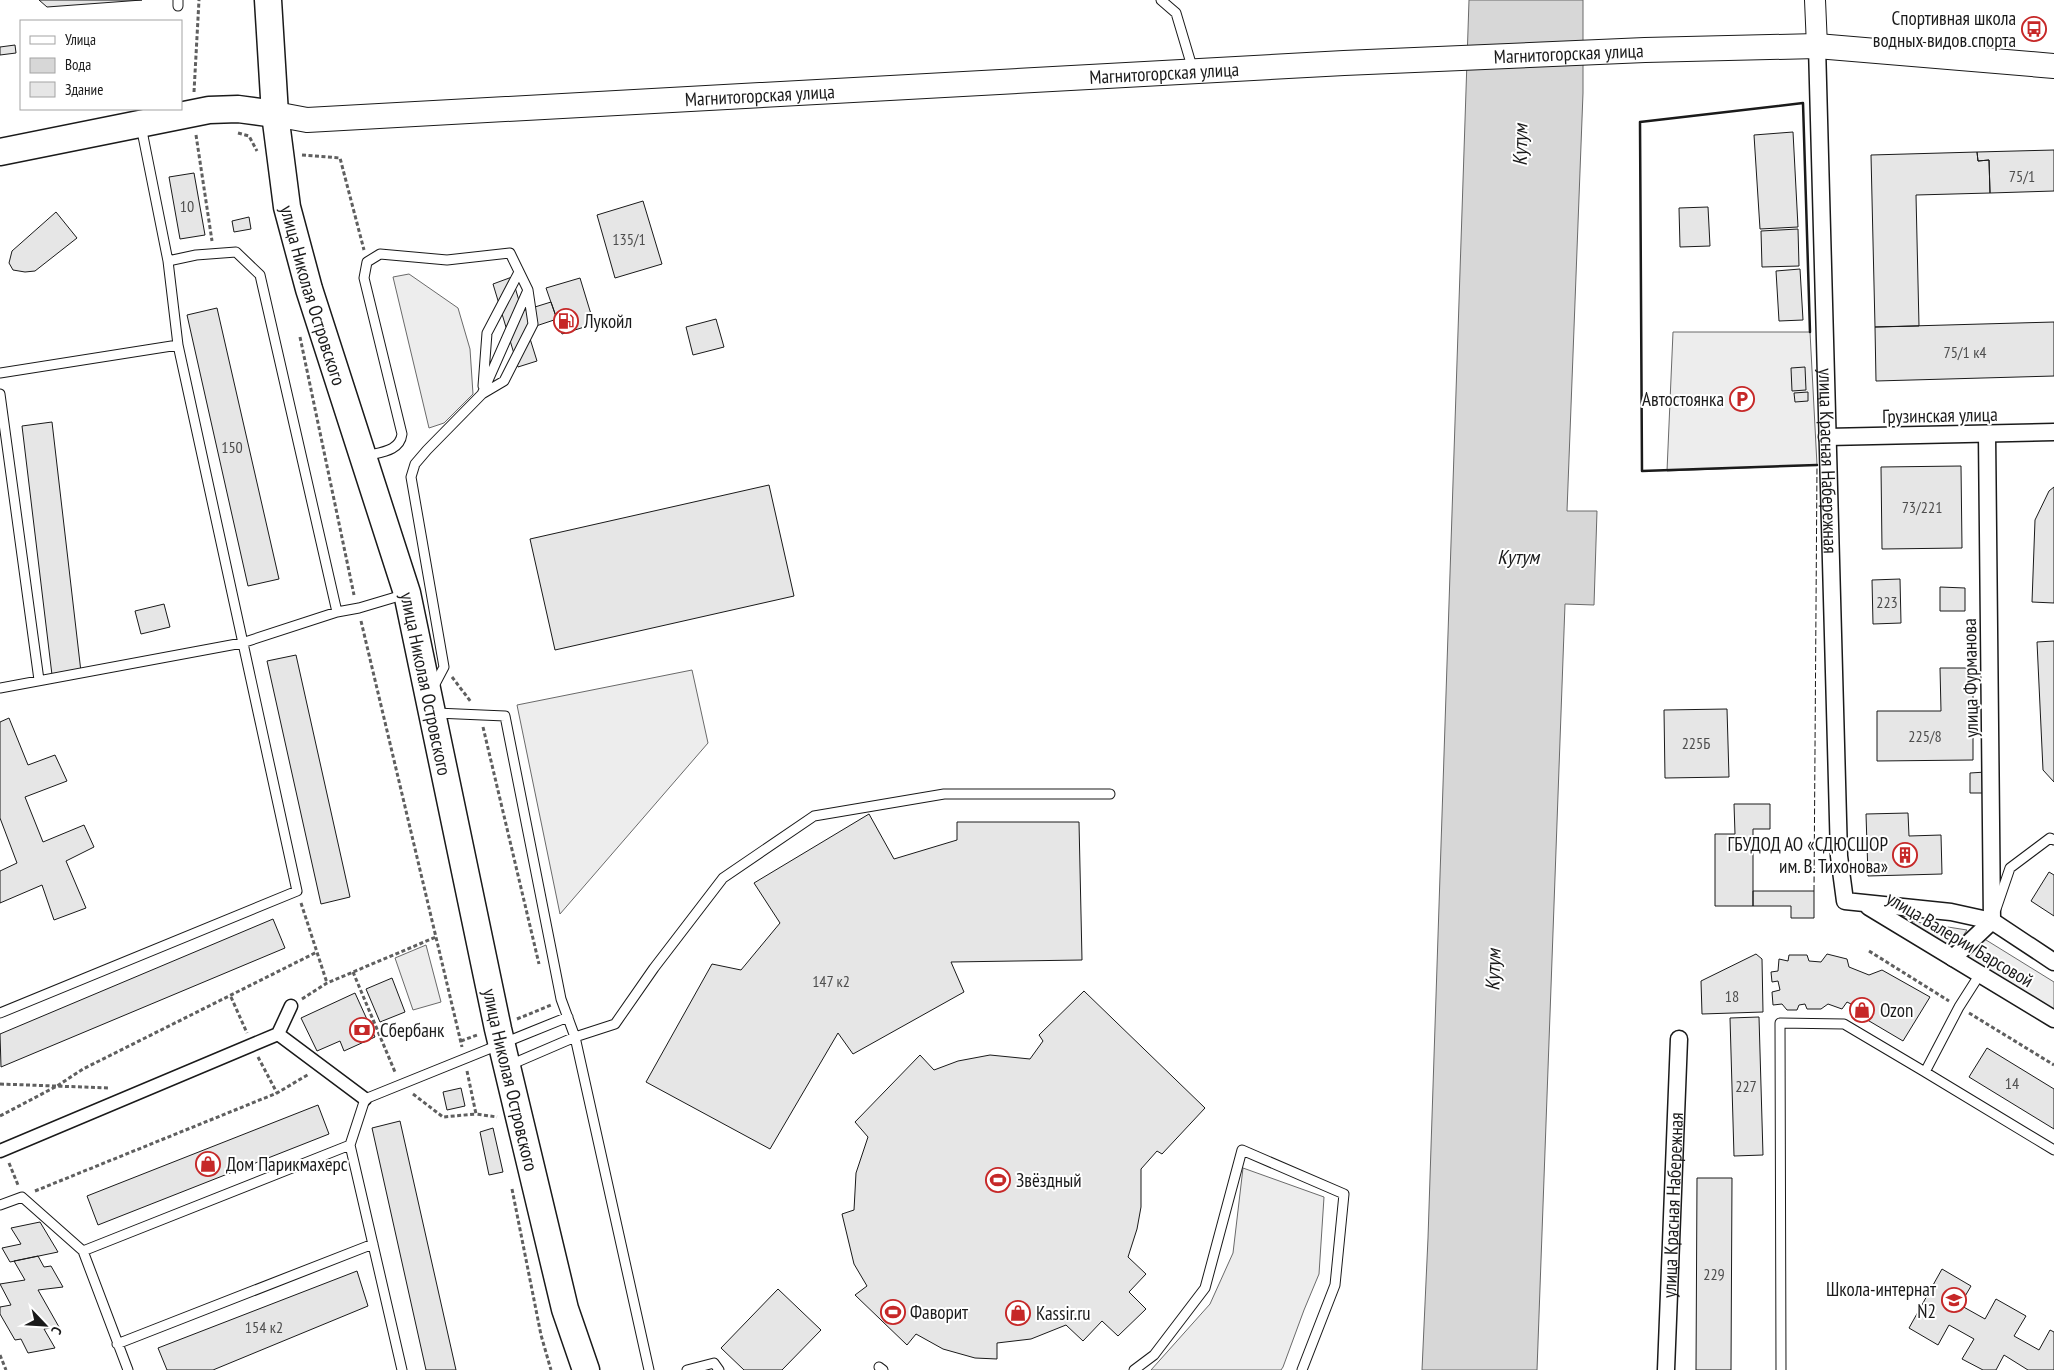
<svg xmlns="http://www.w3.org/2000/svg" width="2054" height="1370" font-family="'PT Sans Narrow',sans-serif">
  <rect width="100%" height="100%" fill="#fff"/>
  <!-- built -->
  <path fill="#ededed" stroke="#6a6a6a" d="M409,274L458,308L470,349L473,394L444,423L429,428L393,277Z
    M1673,332H1810L1817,465L1667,471Z
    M692,670L708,743L560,914L517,705Z
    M1903,920L1967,930L1952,952Z
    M1978,935L2054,982V1011L1965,956Z
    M426,945L441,1002L413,1010L395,958Z
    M1243,1168L1324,1197L1319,1274L1304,1310L1283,1367L1281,1370H1151L1210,1304L1233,1253Z"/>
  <!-- water -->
  <path fill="#d7d7d7" stroke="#6a6a6a" d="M1469,0H1583V93L1567,511H1597L1594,605L1565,604L1537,1370H1422L1428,1238Z"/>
  <!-- building -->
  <path fill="#e6e6e6" stroke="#1a1a1a" d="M39,0H142L47,7Z
    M15,45L16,53L0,55V47Z
    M1793,132L1798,227L1760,229L1754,135Z
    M2054,150V191L1990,193L1989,160L1978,161L1977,152Z
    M1977,152L1978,161L1989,160L1990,193L1916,195L1919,326L1875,327L1871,155Z
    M194,173L205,235L180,239L169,177Z
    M643,201L662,264L615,278L597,215Z
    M1708,207L1710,246L1680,247L1679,208Z
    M56,212L77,238L35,271L25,272L13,270L9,263L12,251Z
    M249,217L251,229L234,232L232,221Z
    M1798,229L1799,266L1762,267L1761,231Z
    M1800,269L1803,320L1779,321L1776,271Z
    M512,277L522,311L551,302L557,319L527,329L537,361L518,367L493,284Z
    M580,278L594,324L562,334L546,288Z
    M217,308L279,579L248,586L187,315Z
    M716,319L724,347L693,355L686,327Z
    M2054,322V376L1876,381L1875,327Z
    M1805,367L1806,390L1792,391L1791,368Z
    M1808,392V401L1795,402L1794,393Z
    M52,422L81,672L52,675L22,426Z
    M1961,466L1962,548L1882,549L1881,467Z
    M769,485L794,596L555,650L530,539Z
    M2054,487V603L2032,602L2035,520L2049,491Z
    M1900,579L1901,623L1873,624L1872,580Z
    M1940,587L1965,588V611H1940Z
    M164,604L170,627L141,634L135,611Z
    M2054,641V782L2043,770L2037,642Z
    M296,655L350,897L321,904L267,661Z
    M1940,668H1973V760L1877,761V711H1941Z
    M1727,709L1729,777L1665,778L1664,710Z
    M9,718L28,765L55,755L67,781L25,797L43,842L84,825L94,847L66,861L86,908L54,920L42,885L0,903V871L17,863L0,818V722Z
    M1986,772V793H1970V773Z
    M1734,804H1770V829H1753V906H1715V834H1735Z
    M1908,813L1909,836L1941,835L1942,874L1868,876L1866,814Z
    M869,814L894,859L957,840V822H1079L1082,960L951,962L964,992L853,1054L838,1033L770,1149L646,1082L712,964L741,970L780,923L754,883Z
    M2049,872L2054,875V916L2031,901Z
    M1753,891H1814V918H1791V906H1753Z
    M273,919L285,948L1,1067L0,1034Z
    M1756,954L1762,959L1763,1012L1702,1014L1701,981Z
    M1827,954L1847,959L1849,967L1869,975L1882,970L1930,997L1903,1041L1859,1015L1855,1006L1847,1002L1842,1009L1828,1004L1821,1009H1807L1805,1004L1799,1005L1797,1010H1787L1782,1004L1773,1005L1772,992L1780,990L1778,981L1772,982L1771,972L1778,971L1779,959L1788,961L1789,955H1807L1809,961L1821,962Z
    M392,978L405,1012L380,1022L366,989Z
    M1084,991L1205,1108L1162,1154L1157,1151L1141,1169V1207L1137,1229L1128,1257L1146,1274L1129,1292L1146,1309L1118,1336L1102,1321L1083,1341L1066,1325L1031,1339L997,1343V1359L975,1358L943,1349L916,1334L907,1345L855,1295L867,1286L854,1264L842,1214L854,1210L856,1173L868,1137L855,1122L920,1055L934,1070L958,1061L990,1055L1030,1059L1043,1041L1039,1035Z
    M355,993L375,1037L344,1051L340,1041L317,1051L301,1018Z
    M1759,1017L1763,1155L1734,1156L1730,1018Z
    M1987,1048L2054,1089V1129L1969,1077Z
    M461,1088L465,1106L447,1110L443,1092Z
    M318,1105L329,1134L98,1225L87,1196Z
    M400,1121L456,1370H426L372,1128Z
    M493,1128L503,1172L489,1175L480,1132Z
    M1697,1178H1732L1731,1370H1696Z
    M40,1222L58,1252L10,1262L2,1248L21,1244L11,1228Z
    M38,1256L44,1267L51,1266L63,1287L38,1290L59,1327L44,1329L55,1348L28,1353L21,1339L15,1340L0,1314V1307L11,1305L0,1284L25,1280L14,1261Z
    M1942,1269L1971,1286L1960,1305L1985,1319L1996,1299L2026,1316L2014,1336L2039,1350L2050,1330L2054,1332V1370H2028L2004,1355L1996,1370H1983L1962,1359L1974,1339L1949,1325L1938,1345L1909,1328Z
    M357,1271L368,1306L213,1370H167L158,1348Z
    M778,1289L821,1330L782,1370H744L721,1348Z"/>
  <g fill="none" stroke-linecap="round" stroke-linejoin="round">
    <defs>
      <path id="service" d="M1161,0L1176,13L1193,70
        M178,6V0
        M141,126L168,261L178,345
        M168,261L196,255L236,252L260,275L337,612
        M0,373L178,345L297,891L0,1013
        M483,386L487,333L519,272
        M0,394L39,680
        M482,394L504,381L533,324L528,290
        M366,456C381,452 400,451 402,434L364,278L367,262L380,254L447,260L510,253L528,290L482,394L427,450L415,464L411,477L444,667L434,686
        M0,688L242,643L337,612L359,608L406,594
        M436,713L505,716L561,999L575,1037L649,1370
        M1996,909L2010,868L2050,838L2054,840
        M1980,974L1959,1007L1925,1072L2054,1150
        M510,1065L575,1037L615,1024L654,968L723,878L814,816L944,794H1110
        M0,1205L22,1197L83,1251L128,1370
        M83,1251L350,1145
        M117,1344L373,1244
        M879,1367L883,1370
        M402,1370L350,1145L365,1099L568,1017
        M687,1370L714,1363L719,1370
        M1134,1370L1154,1355L1205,1288L1242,1150L1344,1194L1335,1285L1302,1370
        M1781,1370L1780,1023L1844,1024L1925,1072"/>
      <path id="pedestrian" d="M278,1034L291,1006
        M0,1151L278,1034L365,1099"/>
      <g id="minor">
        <path id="s1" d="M1817,46L1839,856L1845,901L1951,912L1992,921L2054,962"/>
        <path d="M1827,437L2054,432"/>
        <path d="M1869,907L2054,1019"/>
        <path d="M1953,958L1992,921L1987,434"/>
        <path id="s2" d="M1666,1370L1679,1039"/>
      </g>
      <path id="tertiary" d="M1815,0L1817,46"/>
      <g id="secondary">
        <path id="s3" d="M275,114L307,120L1344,63L1645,50L1817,46L2054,66"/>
      </g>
      <g id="primary">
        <path id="s4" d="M268,0L275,114L287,207L309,289L407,593L498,1029L565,1309L586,1370"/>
        <path d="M0,152L209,110L238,109L275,114"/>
      </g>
    </defs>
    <!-- service casing -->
    <use href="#service" stroke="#1a1a1a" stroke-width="11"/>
    <!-- pedestrian casing -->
    <use href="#pedestrian" stroke="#1a1a1a" stroke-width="15"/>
    <!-- minor casing -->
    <use href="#minor" stroke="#1a1a1a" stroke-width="19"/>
    <!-- tertiary casing -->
    <use href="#tertiary" stroke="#1a1a1a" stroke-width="22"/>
    <!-- secondary casing -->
    <use href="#secondary" stroke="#1a1a1a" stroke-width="26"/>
    <!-- primary casing -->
    <use href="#primary" stroke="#1a1a1a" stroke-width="29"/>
    <!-- path -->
    <path stroke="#5f5f5f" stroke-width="3" stroke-dasharray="4 2.5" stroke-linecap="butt" d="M194,92L199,0
      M238,133L249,136L257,151
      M196,135L212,241
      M302,155L340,158L364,250
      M300,337L354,595
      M361,621L462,1047
      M452,677L471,702
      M483,727L539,964
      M301,903L327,983
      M1869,951L1949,1001
      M353,972L395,1072
      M231,997L247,1033
      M302,999L327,983L436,937
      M1969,1013L2054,1065
      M517,1019L551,1005
      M461,1041L477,1035
      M258,1057L277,1093
      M467,1071L476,1114L497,1117
      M0,1084L109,1088
      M413,1094L443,1117L476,1114
      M0,1116L57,1086L83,1069L317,952
      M9,1163L18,1185
      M512,1189L541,1335L551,1370
      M35,1191L277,1093L309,1074
      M0,1355L6,1370"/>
    <!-- service -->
    <use href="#service" stroke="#fff" stroke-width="9"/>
    <!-- pedestrian -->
    <use href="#pedestrian" stroke="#fff" stroke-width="12"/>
    <!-- minor -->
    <use href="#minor" stroke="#fff" stroke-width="16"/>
    <!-- tertiary -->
    <use href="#tertiary" stroke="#fff" stroke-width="20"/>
    <!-- secondary -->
    <use href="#secondary" stroke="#fff" stroke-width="24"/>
    <!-- primary -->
    <use href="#primary" stroke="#fff" stroke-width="26"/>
    <!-- fence -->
    <path stroke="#1a1a1a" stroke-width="1" stroke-dasharray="6 2.5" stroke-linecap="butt" d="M1814,891L1817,465"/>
    <!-- wall -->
    <path stroke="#1a1a1a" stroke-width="2.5" d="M1810,332L1803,103L1640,122L1642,471L1817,465"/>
  </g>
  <!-- icons -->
  <defs>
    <symbol id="bus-ring" viewBox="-11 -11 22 22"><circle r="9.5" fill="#fff" stroke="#c62828" stroke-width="1.5"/><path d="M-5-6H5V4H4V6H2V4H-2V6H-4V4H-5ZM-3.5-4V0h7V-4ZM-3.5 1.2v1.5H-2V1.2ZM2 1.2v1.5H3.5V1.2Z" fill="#c62828"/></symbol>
    <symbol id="fuel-ring" viewBox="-11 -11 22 22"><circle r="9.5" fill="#fff" stroke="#c62828" stroke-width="1.5"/><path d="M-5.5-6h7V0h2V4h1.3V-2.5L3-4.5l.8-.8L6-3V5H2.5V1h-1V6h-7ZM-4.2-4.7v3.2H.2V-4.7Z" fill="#c62828"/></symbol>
    <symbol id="parking-ring" viewBox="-11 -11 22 22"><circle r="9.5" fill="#fff" stroke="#c62828" stroke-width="1.5"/><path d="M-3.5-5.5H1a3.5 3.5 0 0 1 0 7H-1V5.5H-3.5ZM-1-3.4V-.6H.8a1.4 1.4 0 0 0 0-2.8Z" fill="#c62828"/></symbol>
    <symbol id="building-ring" viewBox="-11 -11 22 22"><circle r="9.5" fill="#fff" stroke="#c62828" stroke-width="1.5"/><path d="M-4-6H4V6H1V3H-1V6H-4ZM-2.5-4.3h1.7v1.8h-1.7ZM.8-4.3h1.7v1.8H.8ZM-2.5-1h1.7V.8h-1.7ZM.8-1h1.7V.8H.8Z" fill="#c62828"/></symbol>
    <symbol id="shop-ring" viewBox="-11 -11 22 22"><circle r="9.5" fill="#fff" stroke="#c62828" stroke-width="1.5"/><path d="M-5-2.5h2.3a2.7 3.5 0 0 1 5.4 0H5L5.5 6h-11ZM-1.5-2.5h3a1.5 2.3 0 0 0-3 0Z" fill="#c62828"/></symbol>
    <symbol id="bank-ring" viewBox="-11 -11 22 22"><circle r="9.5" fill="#fff" stroke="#c62828" stroke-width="1.5"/><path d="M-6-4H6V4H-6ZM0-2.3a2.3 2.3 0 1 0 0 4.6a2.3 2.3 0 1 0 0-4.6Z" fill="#c62828"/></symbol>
    <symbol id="stadium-ring" viewBox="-11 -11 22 22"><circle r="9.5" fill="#fff" stroke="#c62828" stroke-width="1.5"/><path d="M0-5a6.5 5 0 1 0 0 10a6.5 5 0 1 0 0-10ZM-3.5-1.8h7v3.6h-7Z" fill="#c62828"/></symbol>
    <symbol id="school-ring" viewBox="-11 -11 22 22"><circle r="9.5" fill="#fff" stroke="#c62828" stroke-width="1.5"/><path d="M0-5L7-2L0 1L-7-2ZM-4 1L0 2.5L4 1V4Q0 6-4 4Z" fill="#c62828"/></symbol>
  </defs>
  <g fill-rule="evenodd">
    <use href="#bus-ring" x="2020" y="15" width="28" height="28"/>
    <use href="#fuel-ring" x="552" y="307" width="28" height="28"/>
    <use href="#parking-ring" x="1728" y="385" width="28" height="28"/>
    <use href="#building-ring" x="1891" y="841" width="28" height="28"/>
    <use href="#shop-ring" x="1848" y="996" width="28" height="28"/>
    <use href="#bank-ring" x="348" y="1016" width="28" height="28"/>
    <use href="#shop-ring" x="194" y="1150" width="28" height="28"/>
    <use href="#stadium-ring" x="984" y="1166" width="28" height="28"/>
    <use href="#school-ring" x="1940" y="1286" width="28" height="28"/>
    <use href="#stadium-ring" x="879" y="1298" width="28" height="28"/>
    <use href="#shop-ring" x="1004" y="1299" width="28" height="28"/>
  </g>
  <g text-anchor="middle" stroke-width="4" stroke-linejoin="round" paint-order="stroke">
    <!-- number labels -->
    <g font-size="16" fill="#4d4d4d">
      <text x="2022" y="182">75/1</text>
      <text x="187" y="212">10</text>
      <text x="629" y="245">135/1</text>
      <text x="1965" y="358">75/1 к4</text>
      <text x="232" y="453">150</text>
      <text x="1922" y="513">73/221</text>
      <text x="1887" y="608">223</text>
      <text x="1925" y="742">225/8</text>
      <text x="1696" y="749">225Б</text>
      <text x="831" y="987">147 к2</text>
      <text x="1732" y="1002">18</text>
      <text x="2012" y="1089">14</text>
      <text x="1746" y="1092">227</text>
      <text x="1714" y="1280">229</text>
      <text x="264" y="1333">154 к2</text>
    </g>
    <!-- poi labels -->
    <g font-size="19" fill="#1a1a1a" stroke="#fff" text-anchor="start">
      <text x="2016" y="25" text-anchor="end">Спортивная школа<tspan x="2016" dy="22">водных видов спорта</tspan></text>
      <text x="584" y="328">Лукойл</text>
      <text x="1724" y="406" text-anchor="end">Автостоянка</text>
      <text x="1888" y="851" text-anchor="end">ГБУДОД АО «СДЮСШОР<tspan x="1888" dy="22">им. В. Тихонова»</tspan></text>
      <text x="1880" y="1017">Ozon</text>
      <text x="380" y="1037">Сбербанк</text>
      <text x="226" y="1171">Дом Парикмахерс</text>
      <text x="1016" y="1187">Звёздный</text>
      <text x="1936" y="1296" text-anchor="end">Школа-интернат<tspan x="1936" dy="22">N2</tspan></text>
      <text x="910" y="1319">Фаворит</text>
      <text x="1036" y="1320">Kassir.ru</text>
    </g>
    <!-- street labels -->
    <g font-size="19" fill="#1a1a1a" stroke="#fff">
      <text dy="7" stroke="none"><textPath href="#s3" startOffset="1296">Магнитогорская улица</textPath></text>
      <text dy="7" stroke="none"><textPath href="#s3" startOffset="891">Магнитогорская улица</textPath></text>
      <text dy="7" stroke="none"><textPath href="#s3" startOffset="486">Магнитогорская улица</textPath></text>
      <text dy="7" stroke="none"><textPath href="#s4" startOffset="300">улица Николая Островского</textPath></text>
      <text transform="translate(1940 415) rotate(-1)" y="7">Грузинская улица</text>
      <text dy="7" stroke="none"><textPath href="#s1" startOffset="415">улица Красная Набережная</textPath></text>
      <text transform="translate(1970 678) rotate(-91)" y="7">улица Фурманова</text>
      <text dy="7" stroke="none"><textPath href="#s4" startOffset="705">улица Николая Островского</textPath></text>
      <text transform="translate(1960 939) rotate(31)" y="7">улица Валерии Барсовой</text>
      <text dy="7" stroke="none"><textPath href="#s4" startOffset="1110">улица Николая Островского</textPath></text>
      <text dy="7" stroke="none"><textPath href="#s2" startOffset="165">улица Красная Набережная</textPath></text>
    </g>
    <!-- water labels -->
    <g font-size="20" font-style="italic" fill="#1a1a1a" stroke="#fff">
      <text transform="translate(1520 145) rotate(-89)" y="7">Кутум</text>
      <text x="1518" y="564">Кутум</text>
      <text transform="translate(1493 970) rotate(-88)" y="7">Кутум</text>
    </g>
  </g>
  <!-- legend -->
  <rect x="20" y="20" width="162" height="90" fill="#ffffff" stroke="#a3a3a3"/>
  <rect x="30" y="36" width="25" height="8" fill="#ffffff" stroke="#a3a3a3"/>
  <text x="65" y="45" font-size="15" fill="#1a1a1a">Улица</text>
  <rect x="30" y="58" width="25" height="15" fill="#d7d7d7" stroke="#a3a3a3"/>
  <text x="65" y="70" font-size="15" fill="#1a1a1a">Вода</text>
  <rect x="30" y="82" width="25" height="15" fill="#e6e6e6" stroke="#a3a3a3"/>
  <text x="65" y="95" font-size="15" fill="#1a1a1a">Здание</text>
  <!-- north arrow -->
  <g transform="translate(45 1325) rotate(115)" stroke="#ffffff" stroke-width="4" paint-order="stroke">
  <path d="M0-4L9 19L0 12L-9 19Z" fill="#1a1a1a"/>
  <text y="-8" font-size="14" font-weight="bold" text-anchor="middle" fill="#1a1a1a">С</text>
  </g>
</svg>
